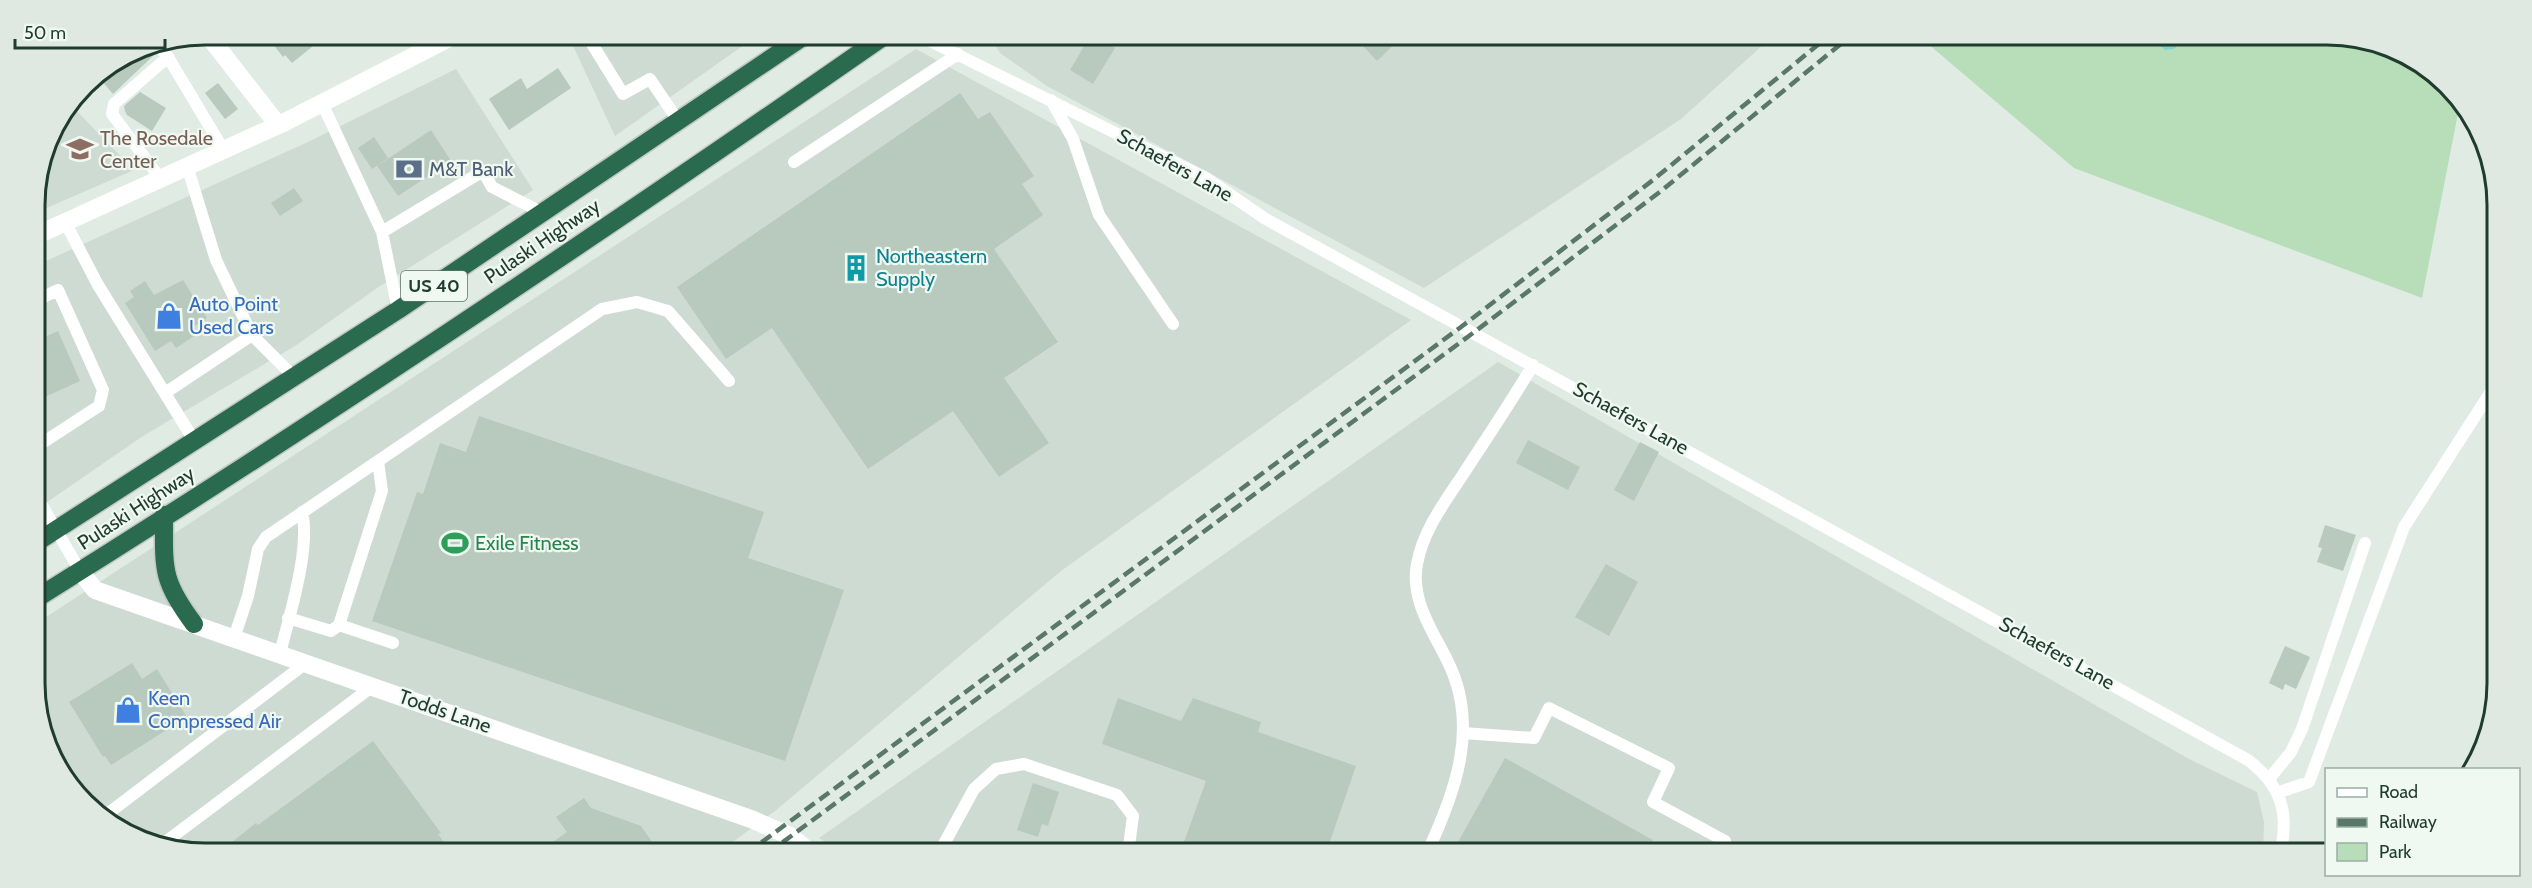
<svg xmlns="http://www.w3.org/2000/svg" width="2532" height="888" font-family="Cabin,sans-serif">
  <rect width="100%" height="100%" fill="#dfebe3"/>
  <!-- built -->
  <path fill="#cedbd2" d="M568,35H758L615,136Z
    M989,35H1774L1681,119L1424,288L1047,86L1000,53Z
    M916,49L1411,320L1061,571L775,811L718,853H205L150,845L77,796L38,716L37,623Z
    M456,69L533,190L377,288L295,346L143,436L37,509L35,266L308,142Z
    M71,105L134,170L35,213V193L52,129Z
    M1498,362L2189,759L2257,792L2264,822L2263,853H841L819,838Z"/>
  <!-- green -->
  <path fill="#b7deb8" d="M1936,34H2327L2382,43L2456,93L2460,103L2422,298L2074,168L1927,43Z"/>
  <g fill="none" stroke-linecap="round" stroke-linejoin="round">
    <!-- stream -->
    <path stroke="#84d4ce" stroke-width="6" d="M2152,34L2166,47L2173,46L2180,34
      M2292,34L2311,42L2338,36"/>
  </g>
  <!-- building -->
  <path fill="#b8c9be" d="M265,34H328L292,63L285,55L283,57Z
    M1352,34H1405L1377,61Z
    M1090,36L1115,48L1093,84L1070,70Z
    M149,46L155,54L113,94L96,74L140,47Z
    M558,68L571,88L509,130L489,99L521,78L527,89Z
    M218,83L238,109L225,119L205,93Z
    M140,92L166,108L152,131L127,115L125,111L124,106Z
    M960,93L978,119L990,112L1034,176L1022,184L1043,215L994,249L1058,342L1004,378L1049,443L999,477L953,411L868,469L772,328L726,359L677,287Z
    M431,130L451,161L398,196L377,166Z
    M374,137L388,158L372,169L358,148Z
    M294,188L303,201L280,216L271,203Z
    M183,280L207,318L190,329L194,336L176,348L171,341L155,351L125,303L134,297L130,291L145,281L154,295Z
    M58,331L80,381L36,401V341Z
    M479,416L764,512L748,558L844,590L785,761L372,621L417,492L423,494L440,443L466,452Z
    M1528,440L1580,467L1568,490L1516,463Z
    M1640,442L1659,452L1634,501L1614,490Z
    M2325,525L2356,535L2343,571L2317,562L2322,548L2318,547Z
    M1606,564L1638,582L1609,636L1575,617Z
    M2285,646L2310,657L2296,689L2285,684L2283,690L2269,683Z
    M132,663L142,679L157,669L187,717L111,765L105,756L103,757L69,702Z
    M1118,698L1181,721L1193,698L1261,722L1258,732L1356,766L1326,853H1180L1206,781L1102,744Z
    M373,741L441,833L438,834L452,853L217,854L256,823L258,825Z
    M1505,758L1653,840L1646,853H1452Z
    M1033,783L1059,792L1048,826L1042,824L1038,837L1017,830Z
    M584,798L591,808L641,826L660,853H537L567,832L556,817Z"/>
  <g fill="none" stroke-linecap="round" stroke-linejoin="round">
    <defs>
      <path id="highway" d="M164,515C164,569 161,580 194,624
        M37,542L398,310L807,34
        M37,598C325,418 608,228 887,34"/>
    </defs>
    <!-- highway casing -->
    <use href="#highway" stroke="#c0c8c4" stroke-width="21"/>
    <!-- lane -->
    <path stroke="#fff" stroke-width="12" d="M586,34L623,94L650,79L679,122
      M916,34L1206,178L1264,218L2248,760C2281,785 2290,813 2280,853
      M157,44L168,57L223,149
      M1051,100L1073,139L1099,215L1173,324
      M322,103L382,232L398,310
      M794,162L958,54
      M187,166L216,260L252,335L295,378
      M160,178L112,114L114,104L168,57
      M65,222L98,285L195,442
      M382,232L483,171L492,187L543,213
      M35,301L58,290L103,390L99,406L36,447
      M165,393L252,335
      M37,497L80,571
      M288,618L331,631L339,625L382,491L378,461
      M339,625L393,643
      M234,638L248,596L258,549L266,537L602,309L637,302L668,311L729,381
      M280,654C289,616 311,549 302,512
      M1463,733L1534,738L1549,708L1669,768L1653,802L1725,841L1718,853
      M2269,779L2291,752L2302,729L2365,543
      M2277,793L2309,782L2404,527L2497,382
      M106,815L306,663
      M160,846L373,686
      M939,853L974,789L996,769L1024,764L1117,795L1133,816L1129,846L1123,853
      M1427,853C1455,793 1480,727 1448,662C1433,631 1410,600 1417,564C1423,531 1444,503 1462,476C1486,439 1511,402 1533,365"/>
    <!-- street -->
    <path stroke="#fff" stroke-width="18" d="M207,34L278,125
      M35,236L285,122L457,34
      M80,571L95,590L751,819L790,836L811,853"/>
    <!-- highway -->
    <use href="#highway" stroke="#2a6a4e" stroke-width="18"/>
    <!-- rail -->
    <path stroke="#5a7869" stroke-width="4.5" stroke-dasharray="12 6" stroke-linecap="butt" d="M747,853L1461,327L1653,180L1831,34
      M768,853L1473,333L1661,191L1853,34"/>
  </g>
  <!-- icons -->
  <defs>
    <symbol id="school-bare" viewBox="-9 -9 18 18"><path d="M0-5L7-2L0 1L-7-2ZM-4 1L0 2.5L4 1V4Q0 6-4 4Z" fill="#8d6e63" stroke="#f0f8f2" stroke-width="2.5" paint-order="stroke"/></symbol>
    <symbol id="bank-bare" viewBox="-9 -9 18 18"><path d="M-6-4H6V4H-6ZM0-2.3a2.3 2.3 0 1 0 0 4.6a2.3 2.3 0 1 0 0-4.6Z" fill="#5c6f8a" stroke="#f0f8f2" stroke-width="2.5" paint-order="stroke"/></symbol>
    <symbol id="building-bare" viewBox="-9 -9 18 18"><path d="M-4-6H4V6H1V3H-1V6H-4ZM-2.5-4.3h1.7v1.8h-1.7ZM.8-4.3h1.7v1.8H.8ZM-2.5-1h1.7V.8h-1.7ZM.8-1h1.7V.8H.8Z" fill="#0f9aa8" stroke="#f0f8f2" stroke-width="2.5" paint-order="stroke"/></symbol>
    <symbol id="shop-bare" viewBox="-9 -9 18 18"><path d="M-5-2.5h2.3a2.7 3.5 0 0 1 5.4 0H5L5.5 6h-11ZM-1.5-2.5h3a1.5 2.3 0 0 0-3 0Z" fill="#3f7fe0" stroke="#f0f8f2" stroke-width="2.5" paint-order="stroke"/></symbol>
    <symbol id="stadium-bare" viewBox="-9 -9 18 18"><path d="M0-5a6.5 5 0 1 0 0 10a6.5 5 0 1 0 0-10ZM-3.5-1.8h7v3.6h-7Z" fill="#2e9e5b" stroke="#f0f8f2" stroke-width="2.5" paint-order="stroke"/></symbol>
  </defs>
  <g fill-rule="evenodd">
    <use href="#school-bare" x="61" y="130" width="38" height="38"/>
    <use href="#bank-bare" x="390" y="150" width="38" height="38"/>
    <use href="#building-bare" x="837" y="249" width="38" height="38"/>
    <use href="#shop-bare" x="150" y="297" width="38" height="38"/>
    <use href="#stadium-bare" x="436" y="524" width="38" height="38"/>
    <use href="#shop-bare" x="109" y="691" width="38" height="38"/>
  </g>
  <g text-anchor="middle" stroke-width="4.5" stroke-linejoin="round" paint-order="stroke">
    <!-- shield labels -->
    <rect fill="#f0f8f2" stroke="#5e7469" stroke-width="1.5" x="401" y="271" width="66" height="30" rx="4.5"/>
    <g font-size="18" font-weight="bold" fill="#1f3c2e">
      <text x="434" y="292">US 40</text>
    </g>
    <!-- education labels -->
    <g font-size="20" fill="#785e54" stroke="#f0f8f2" text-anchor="start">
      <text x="100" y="145">The Rosedale<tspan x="100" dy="23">Center</tspan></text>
    </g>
    <!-- street labels -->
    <g font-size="20" fill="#1f3c2e" stroke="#f0f8f2">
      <text transform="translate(1175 165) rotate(29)" y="7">Schaefers Lane</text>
      <text transform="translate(542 241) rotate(-34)" y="7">Pulaski Highway</text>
      <text transform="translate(1631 418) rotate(29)" y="7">Schaefers Lane</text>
      <text transform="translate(136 508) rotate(-33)" y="7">Pulaski Highway</text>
      <text transform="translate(2057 653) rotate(29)" y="7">Schaefers Lane</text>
      <text transform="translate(445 711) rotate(19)" y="7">Todds Lane</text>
    </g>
    <!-- service labels -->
    <g font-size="20" fill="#4e5e75" stroke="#f0f8f2" text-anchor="start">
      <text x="429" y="176">M&amp;T Bank</text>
    </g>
    <!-- culture labels -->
    <g font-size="20" fill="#0d838f" stroke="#f0f8f2" text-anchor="start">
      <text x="876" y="263">Northeastern<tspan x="876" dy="23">Supply</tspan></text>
    </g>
    <!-- shop labels -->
    <g font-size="20" fill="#366cbe" stroke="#f0f8f2" text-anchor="start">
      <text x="189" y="311">Auto Point<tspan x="189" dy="23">Used Cars</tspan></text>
      <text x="148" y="705">Keen<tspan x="148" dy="23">Compressed Air</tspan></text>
    </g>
    <!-- leisure labels -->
    <g font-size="20" fill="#27864d" stroke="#f0f8f2" text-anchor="start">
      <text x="475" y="550">Exile Fitness</text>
    </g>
  </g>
  <!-- crop -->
  <path d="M0 0H2532V888H0ZM205 45H2327A160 160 0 0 1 2487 205V683A160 160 0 0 1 2327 843H205A160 160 0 0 1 45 683V205A160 160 0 0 1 205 45Z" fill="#dfe9e2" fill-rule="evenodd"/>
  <path fill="none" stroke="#1f3c2e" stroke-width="3" d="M205 45H2327A160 160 0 0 1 2487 205V683A160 160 0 0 1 2327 843H205A160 160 0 0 1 45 683V205A160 160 0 0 1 205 45Z"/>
  <!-- legend -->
  <rect x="2325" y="768" width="195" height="108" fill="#f0f8f2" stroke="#9cada4" stroke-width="1.5"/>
  <rect x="2337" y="788" width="30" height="9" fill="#ffffff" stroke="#9cada4" stroke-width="1.5"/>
  <text x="2379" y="798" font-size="18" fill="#1f3c2e">Road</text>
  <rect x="2337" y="818" width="30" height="9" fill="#5a7869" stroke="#9cada4" stroke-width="1.5"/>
  <text x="2379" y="828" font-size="18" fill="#1f3c2e">Railway</text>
  <rect x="2337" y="843" width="30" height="18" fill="#b7deb8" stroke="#9cada4" stroke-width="1.5"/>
  <text x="2379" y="858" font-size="18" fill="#1f3c2e">Park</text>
  <!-- scale -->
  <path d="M15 39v9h150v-9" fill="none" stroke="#1f3c2e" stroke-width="3"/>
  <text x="24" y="39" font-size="18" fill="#1f3c2e" stroke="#f0f8f2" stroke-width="4.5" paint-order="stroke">50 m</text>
</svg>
